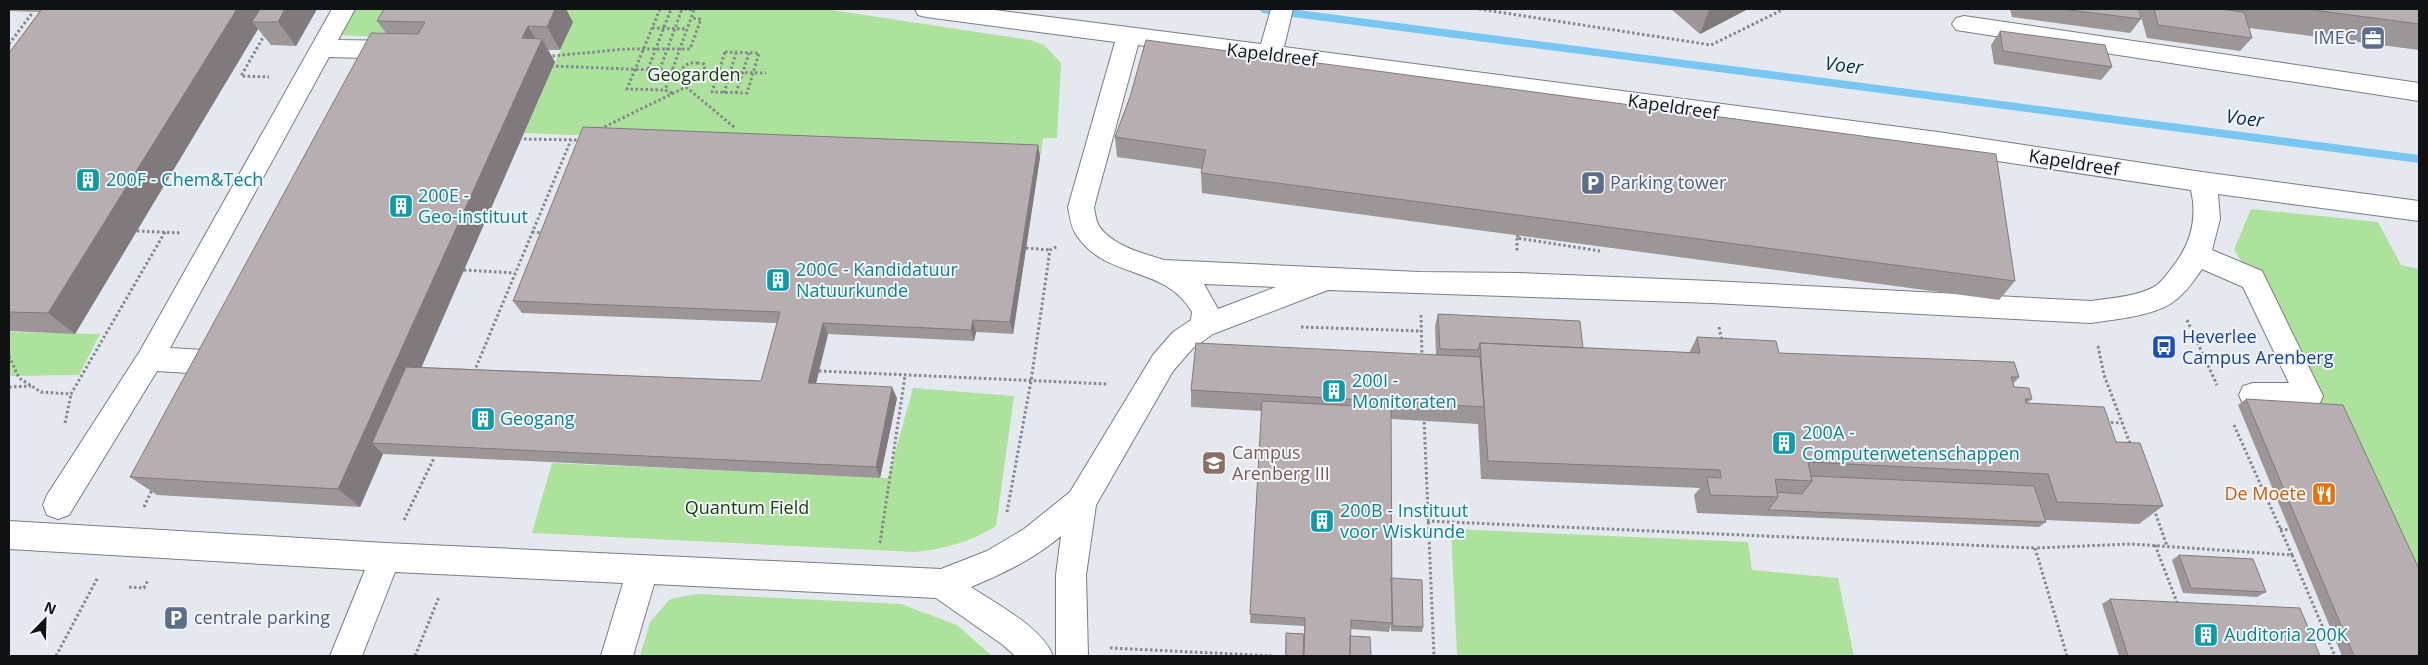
<svg xmlns="http://www.w3.org/2000/svg" width="2428" height="665" font-family="'Open Sans',sans-serif">
  <rect width="100%" height="100%" fill="#e6e8f0"/>
  <!-- green -->
  <path fill="#ace29b" d="M352,9H405L387,37L336,35Z
    M482,9H825L1030,40L1044,45L1061,63L1057,138H1043L1041,155L524,133L573,22Z
    M2251,209L2378,222L2401,265L2419,269V595L2334,411L2309,396L2253,279L2234,250Z
    M9,332L100,334L79,375L9,376Z
    M913,388L1014,396L996,526C971,542 944,549 915,552L532,533L552,463L888,478Z
    M1451,529L1748,542L1752,570L1838,578L1854,656H1457Z
    M698,594L901,604L957,625L992,656H640L650,622L670,599Z"/>
  <g fill="none" stroke-linecap="round" stroke-linejoin="round">
    <!-- stream -->
    <path fill="#78c7f3" fill-rule="evenodd" d="M1258,9H1290L2419,155V163L1263,13Z"/>
    <defs>
      <path id="minor" d="M332,9H355L338,40L399,41L407,44L411,50L407,56L399,59L329,57L170,348L221,351L231,355L235,363L231,371L221,375L157,371L69,515L58,519L47,515L43,505L47,495L140,351Z
        M915,9H987L1261,44L1271,9H1293L1284,47L1938,132L2202,172L2419,201V221L2218,194L2220,219L2212,250L2262,271L2323,396L2319,405C2301,411 2261,410 2243,404L2239,395L2243,386L2253,383H2289L2243,287L2202,269C2195,279 2187,291 2177,299C2158,316 2116,319 2091,323L1712,303L1328,290L1213,334L1193,348L1173,371L1096,505L1086,575L1088,656H1056V575L1061,536C1034,559 1004,573 971,587C996,604 1042,627 1053,656H1015L1003,645L936,598L654,584L633,656H601L623,583L395,572L362,656H330L365,570L9,549V521L386,543L941,569L987,551L1024,529L1070,492L1153,355L1173,332L1191,320L1192,312C1165,265 1107,280 1077,236C1071,228 1070,217 1068,207L1115,42L926,17L918,15ZM1138,45L1938,152L2191,190C2198,220 2190,246 2171,269C2165,277 2160,284 2152,288C2133,297 2111,298 2091,301L1712,281L1518,273L1419,272L1164,260C1142,253 1113,246 1099,226C1096,221 1095,213 1094,207ZM1204,284L1276,287L1218,309Z
        M1964,16L2419,83V101L1956,30L1952,24L1956,18Z"/>
    </defs>
    <!-- minor casing -->
    <use href="#minor" stroke="#7a7c83" stroke-width="2"/>
    <!-- path -->
    <path stroke="#86878d" stroke-width="3" stroke-dasharray="2.5 2.5" stroke-linecap="butt" d="M660,9L627,89L665,90
      M1479,9L1711,45L1784,9
      M652,28L687,29
      M265,34L241,76L269,77
      M9,44L33,12
      M725,52L759,53L747,93L712,92Z
      M550,60L552,56L626,49H690L701,19L691,18
      M697,63L704,64L705,72C698,79 691,80 682,77L680,71C685,65 689,62 697,63Z
      M551,66L680,71
      M648,69L671,9
      M660,69L682,9
      M705,72L766,73
      M686,87L734,127
      M672,93L665,90L694,10L683,9
      M724,93L736,53
      M736,93L749,53
      M600,129L686,87L690,80
      M519,139L581,140
      M137,231L180,233
      M532,232L544,233
      M1518,235L1517,238L1600,251
      M1517,238V251
      M1026,248L1050,250
      M464,270L515,273
      M1421,315L1422,358
      M2187,320L2217,385
      M1301,327L1421,331
      M1719,327L1722,341
      M2098,346L2104,375L2131,446
      M9,356L19,378L41,392L71,394L165,232
      M819,371L1108,384
      M474,372L571,140
      M9,387L31,386
      M1424,417L1434,656
      M2106,422L2122,423
      M65,423L71,394
      M144,507L152,490
      M2154,509L2167,546
      M1007,512L1031,381L1050,250L1058,246
      M404,520L434,458
      M1427,521L2035,548
      M2280,529L2290,530
      M880,543L905,376
      M2155,545L2178,605
      M2292,555L2335,656
      M129,587L144,588L148,580
      M1110,648L1274,656
      M56,656L98,577
      M415,656L439,597
      M2067,656L2035,548L2131,544L2292,555L2234,425"/>
    <!-- minor -->
    <use href="#minor" fill="#fff" fill-rule="evenodd"/>
  </g>
  <!-- wall -->
  <path fill="#9d9698" d="M9,9H317L296,46L271,45L258,29L75,334L9,331V53L39,12L9,11Z
    M1665,9H1748L1700,34L1672,10Z
    M2010,9H2419V50L2249,28L2252,38L2240,51L2147,38L2140,13L2141,19L2130,33L2012,17Z
    M377,21L573,22L560,50H548L555,62L421,367L761,381L777,323L522,313L513,301L1038,145L1040,157L1013,334L976,332L974,341L828,334L816,384L897,398L880,478L383,454L360,507L157,495L130,477L386,33Z
    M2000,31L2112,67L2101,80L1994,64L1991,45Z
    M1130,97L2015,281L1999,300L1202,193L1201,173L1202,169L1117,157L1115,137Z
    M1438,314L1583,348L1689,353L1697,337L1779,353L2019,377L2013,384L2014,387L2032,399L2027,403L2116,442L2163,506L2139,524L2045,520L2046,522L2039,527L1697,513L1694,495L1700,488L1481,479L1478,424L1391,419L1392,578L1423,627L1422,632L1391,631V625L1389,632L1350,629V636L1371,656H1285L1286,633L1304,634V626L1250,623L1262,411L1191,407V390L1436,355L1435,326Z
    M2246,399L2419,656H2342L2238,405Z
    M2179,555L2266,592L2257,597L2183,593L2172,560Z
    M2110,599L2320,656H2119L2102,604Z"/>
  <!-- shaded-wall -->
  <path fill="#807a7c" d="M237,9H270L252,22L258,29L75,334L48,313Z
    M285,9H317L296,46L278,22Z
    M555,9H566L573,22L560,50L547,27Z
    M1712,9H1748L1700,34L1709,10Z
    M528,26L539,45L542,39L555,62L388,444L372,443L383,454L360,507L338,489Z
    M1038,145L1040,157L1013,334L1010,322Z
    M973,320L976,332L974,341L971,330Z
    M823,323L828,334L813,395L808,383Z
    M892,387L897,398L880,478L876,467Z"/>
  <!-- building -->
  <path fill="#b7aeb1" stroke="#807a7c" d="M42,9H237L48,313L9,312V53Z
    M260,9H285L278,22H252Z
    M384,9H555L547,27L528,26L522,38L542,39L338,489L130,477L371,33L418,34L425,22L377,21Z
    M2062,9H2139L2141,19Z
    M2154,9H2220L2244,12L2252,38L2158,25Z
    M2306,9H2419V24Z
    M2000,31L2105,45L2112,67L2003,51Z
    M1146,40L1996,154L2015,281L1201,173L1206,150L1115,137L1130,97Z
    M583,127L1038,145L1010,322L973,320L971,330L823,323L808,383L892,387L876,467L372,443L406,367L761,381L780,312L513,301Z
    M1438,314L1580,321L1583,348L1480,343L1478,350L1440,349Z
    M1697,337L1776,341L1779,353L2014,362L2019,377H2011L2014,387L2029,388L2032,399H2025L2026,403L2104,407L2116,442L2140,443L2163,506L2057,502L2048,474L1808,462L1812,481L1775,479L1778,497L1710,495L1707,477L1721,478L1720,470L1488,461L1480,343L1700,353Z
    M1196,343L1480,357L1484,407L1191,390Z
    M2246,399L2343,405L2419,569V656H2354Z
    M1262,401L1391,408L1392,623L1351,620L1350,656H1304L1305,618L1250,614Z
    M1811,476L2034,486L2046,522L1768,510L1778,497L1777,492L1802,494L1812,481Z
    M2179,555L2253,559L2266,592L2191,588Z
    M1391,578L1422,580L1423,627L1393,626Z
    M2110,599L2300,608L2320,656H2128Z
    M1286,633L1304,634L1303,656H1286Z
    M1350,636L1370,637L1371,656H1350Z"/>
  <!-- icons -->
  <defs>
    <symbol id="office-square" viewBox="-11 -11 22 22"><rect x="-9" y="-9" width="18" height="18" rx="4" fill="#5c6f8a" stroke="#f3f5fd"/><path d="M-6-3h4V-5.5h4V-3h4V5H-6ZM-1-4.5V-3h2v-1.5ZM-6 0V1H6V0Z" fill="#fff"/></symbol>
    <symbol id="building-square" viewBox="-11 -11 22 22"><rect x="-9" y="-9" width="18" height="18" rx="4" fill="#0f9aa8" stroke="#f3f5fd"/><path d="M-4-6H4V6H1V3H-1V6H-4ZM-2.5-4.3h1.7v1.8h-1.7ZM.8-4.3h1.7v1.8H.8ZM-2.5-1h1.7V.8h-1.7ZM.8-1h1.7V.8H.8Z" fill="#fff"/></symbol>
    <symbol id="parking-square" viewBox="-11 -11 22 22"><rect x="-9" y="-9" width="18" height="18" rx="4" fill="#5c6f8a" stroke="#f3f5fd"/><path d="M-3.5-5.5H1a3.5 3.5 0 0 1 0 7H-1V5.5H-3.5ZM-1-3.4V-.6H.8a1.4 1.4 0 0 0 0-2.8Z" fill="#fff"/></symbol>
    <symbol id="bus-square" viewBox="-11 -11 22 22"><rect x="-9" y="-9" width="18" height="18" rx="4" fill="#1a4fb4" stroke="#f3f5fd"/><path d="M-5-6H5V4H4V6H2V4H-2V6H-4V4H-5ZM-3.5-4V0h7V-4ZM-3.5 1.2v1.5H-2V1.2ZM2 1.2v1.5H3.5V1.2Z" fill="#fff"/></symbol>
    <symbol id="university-square" viewBox="-11 -11 22 22"><rect x="-9" y="-9" width="18" height="18" rx="4" fill="#8d6e63" stroke="#f3f5fd"/><path d="M0-5L7-2L0 1L-7-2ZM-4 1L0 2.5L4 1V4Q0 6-4 4Z" fill="#fff"/></symbol>
    <symbol id="restaurant-square" viewBox="-11 -11 22 22"><rect x="-9" y="-9" width="18" height="18" rx="4" fill="#e8710a" stroke="#f3f5fd"/><path d="M-5-6h1v4h1v-4h1v4h1v-4h1v5L-1.5 .5V6h-2V.5L-5-1ZM5-6V6H3V1.5H1.5Q1.5-4 5-6Z" fill="#fff"/></symbol>
  </defs>
  <g fill-rule="evenodd">
    <use href="#office-square" x="2359" y="24" width="28" height="28"/>
    <use href="#building-square" x="74" y="166" width="28" height="28"/>
    <use href="#parking-square" x="1579" y="169" width="28" height="28"/>
    <use href="#building-square" x="387" y="192" width="28" height="28"/>
    <use href="#building-square" x="764" y="266" width="28" height="28"/>
    <use href="#bus-square" x="2150" y="333" width="28" height="28"/>
    <use href="#building-square" x="1320" y="377" width="28" height="28"/>
    <use href="#building-square" x="469" y="405" width="28" height="28"/>
    <use href="#building-square" x="1770" y="429" width="28" height="28"/>
    <use href="#university-square" x="1200" y="449" width="28" height="28"/>
    <use href="#restaurant-square" x="2310" y="480" width="28" height="28"/>
    <use href="#building-square" x="1308" y="507" width="28" height="28"/>
    <use href="#parking-square" x="162" y="604" width="28" height="28"/>
    <use href="#building-square" x="2192" y="621" width="28" height="28"/>
  </g>
  <g text-anchor="middle" stroke-width="4" stroke-linejoin="round" paint-order="stroke">
    <!-- service labels -->
    <g font-size="18" fill="#4e5e75" stroke="#f3f5fd" text-anchor="start">
      <text x="2356" y="44" text-anchor="end">IMEC</text>
      <text x="1610" y="189">Parking tower</text>
      <text x="194" y="624">centrale parking</text>
    </g>
    <!-- street labels -->
    <g font-size="18" fill="#111214" stroke="#f3f5fd">
      <text transform="translate(1272 55) rotate(7)" y="6">Kapeldreef</text>
      <text transform="translate(1673 107) rotate(8)" y="6">Kapeldreef</text>
      <text transform="translate(2074 163) rotate(9)" y="6">Kapeldreef</text>
    </g>
    <!-- park labels -->
    <g font-size="18" fill="#183e06" stroke="#f3f5fd">
      <text x="694" y="81">Geogarden</text>
      <text x="747" y="514">Quantum Field</text>
    </g>
    <!-- culture labels -->
    <g font-size="18" fill="#0d838f" stroke="#f3f5fd" text-anchor="start">
      <text x="106" y="186">200F - Chem&amp;Tech</text>
      <text x="418" y="202">200E -<tspan x="418" dy="21">Geo-instituut</tspan></text>
      <text x="796" y="276">200C - Kandidatuur<tspan x="796" dy="21">Natuurkunde</tspan></text>
      <text x="1352" y="387">200I -<tspan x="1352" dy="21">Monitoraten</tspan></text>
      <text x="500" y="425">Geogang</text>
      <text x="1802" y="439">200A -<tspan x="1802" dy="21">Computerwetenschappen</tspan></text>
      <text x="1340" y="517">200B - Instituut<tspan x="1340" dy="21">voor Wiskunde</tspan></text>
      <text x="2224" y="641">Auditoria 200K</text>
    </g>
    <!-- transit labels -->
    <g font-size="18" fill="#164399" stroke="#f3f5fd" text-anchor="start">
      <text x="2182" y="343">Heverlee<tspan x="2182" dy="21">Campus Arenberg</tspan></text>
    </g>
    <!-- education labels -->
    <g font-size="18" fill="#785e54" stroke="#f3f5fd" text-anchor="start">
      <text x="1232" y="459">Campus<tspan x="1232" dy="21">Arenberg III</tspan></text>
    </g>
    <!-- food labels -->
    <g font-size="18" fill="#c56008" stroke="#f3f5fd" text-anchor="end">
      <text x="2306" y="500">De Moete</text>
    </g>
    <!-- water labels -->
    <g font-size="19" font-style="italic" fill="#013247" stroke="#f3f5fd">
      <text transform="translate(1844 65) rotate(7)" y="7">Voer</text>
      <text transform="translate(2245 118) rotate(7)" y="7">Voer</text>
    </g>
  </g>
  <!-- border -->
  <rect width="2428" height="665" fill="none" stroke="#111214" stroke-width="20"/>
  <!-- north arrow -->
  <g transform="translate(45 620) rotate(23)" stroke="#f3f5fd" stroke-width="4" paint-order="stroke">
  <path d="M0-4L9 19L0 12L-9 19Z" fill="#111214"/>
  <text y="-8" font-size="14" font-weight="bold" text-anchor="middle" fill="#111214">N</text>
  </g>
</svg>
